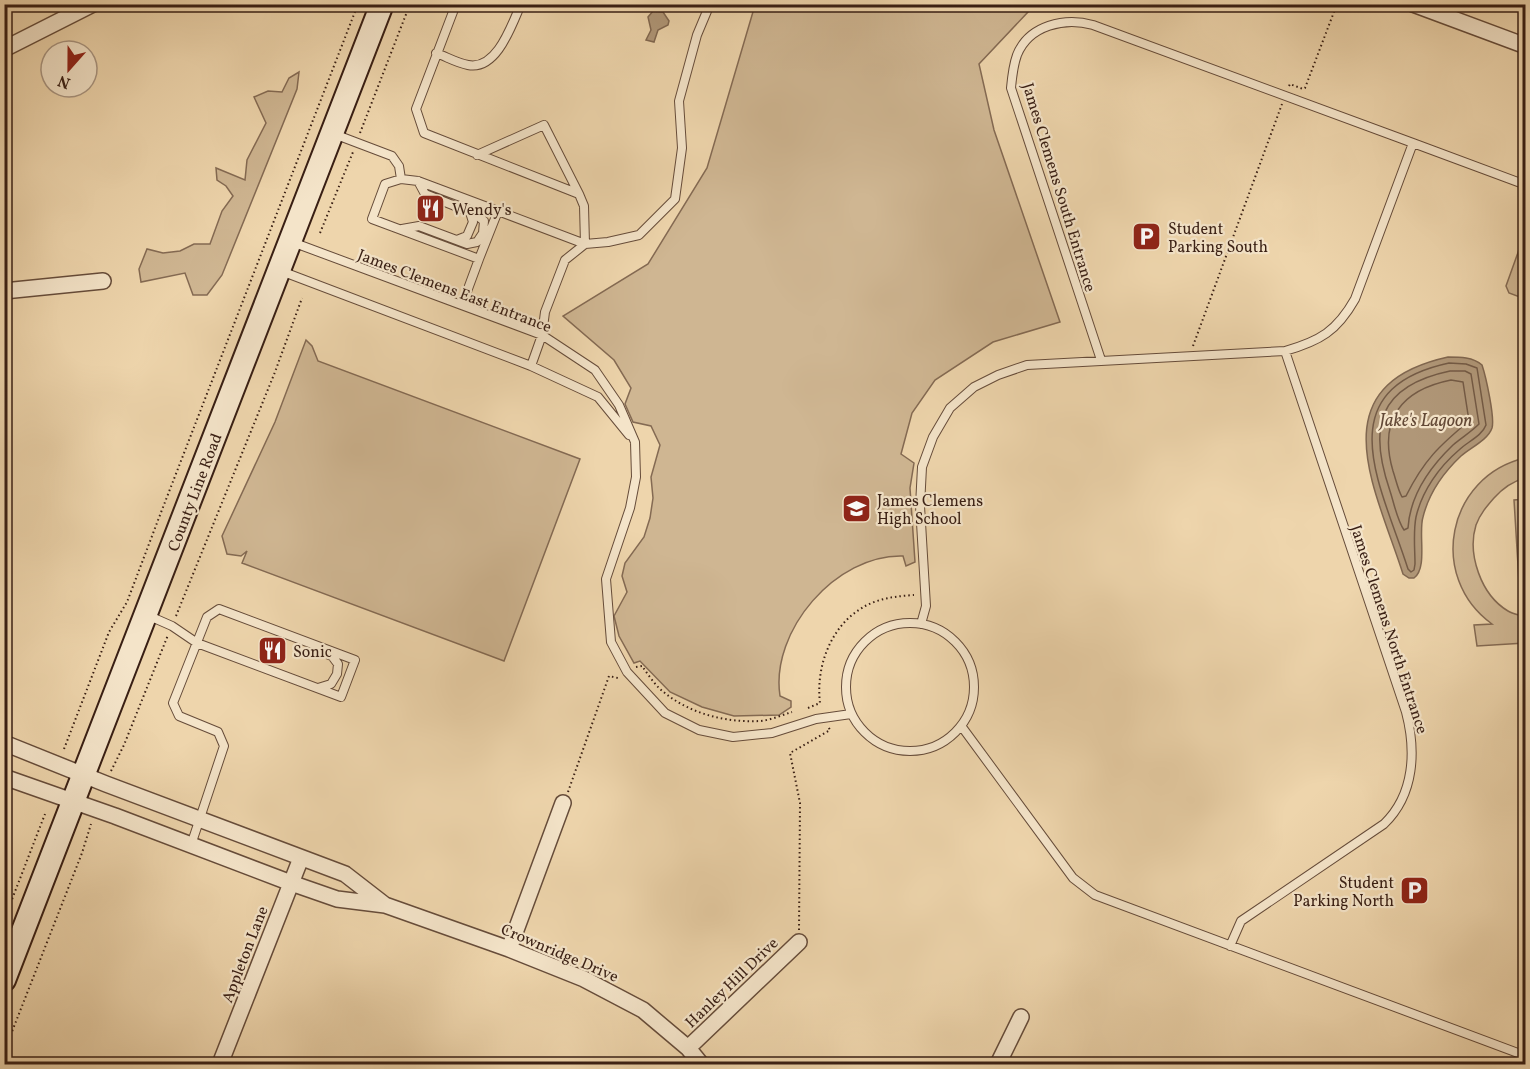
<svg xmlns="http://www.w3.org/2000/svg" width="1530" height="1069" font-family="Vollkorn,serif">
  <rect width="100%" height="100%" fill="#eed5ac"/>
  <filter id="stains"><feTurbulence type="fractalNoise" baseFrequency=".00333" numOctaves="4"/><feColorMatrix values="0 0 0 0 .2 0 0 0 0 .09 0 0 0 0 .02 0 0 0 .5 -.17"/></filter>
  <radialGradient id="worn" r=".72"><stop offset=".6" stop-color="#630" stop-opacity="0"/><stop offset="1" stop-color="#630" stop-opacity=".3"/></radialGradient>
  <!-- green -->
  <path fill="#cfb692" stroke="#846a53" stroke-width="1.5" d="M755,5H1065L1029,11L979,64L994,130L1060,322L993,342L935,380L912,413L901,454L914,463L910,488L915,562L906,566L903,556C836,554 770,631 780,696L791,701V707L779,715L734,716L702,707L670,692L640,661L634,663L619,636L614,616L627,592L622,576L625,563L644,537L650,518L653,498L651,477L660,445L651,426L633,422L625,404L631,388L614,360L563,316L648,264L707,168Z
    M299,72L297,89L222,275L207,295H193L185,273L141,282L139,269L147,249L163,253L180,251L194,244H210L222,211L233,196L226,186L217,180L216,168L245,180L247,160L266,123L254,97L268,91L282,92L289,78Z
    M1525,233V299L1509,293L1506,286Z
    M306,340L312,346L318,361L580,459L504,661L242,563L247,551L241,556L227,554L222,536L275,422Z
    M1525,458V478C1514,481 1502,489 1494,498C1487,506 1480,514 1476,525C1467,554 1481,595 1508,611C1513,614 1520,615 1525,617V643L1477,646L1474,625L1492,624C1427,577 1447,476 1525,458Z
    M1525,499V598H1520L1514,500Z"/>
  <!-- water -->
  <path fill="#b09778" stroke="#806750" stroke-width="1.5" d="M653,11L663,12L669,21L668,25L658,30L654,42L646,40L651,30L648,17Z
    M1448,357C1460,357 1473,357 1482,365C1486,377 1495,418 1492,428C1488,440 1470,448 1461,456C1444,472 1429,493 1423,517C1418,533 1428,568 1414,578H1409L1403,574C1376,489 1317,386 1448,357Z"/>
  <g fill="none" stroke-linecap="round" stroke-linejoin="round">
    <!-- shore -->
    <path stroke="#745b46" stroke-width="1.5" d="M1449,363L1466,364L1477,368L1486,425C1482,436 1467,442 1459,450C1439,467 1422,491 1416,517C1413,532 1415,549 1415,564L1414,570L1411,572L1408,569C1383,489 1324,390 1449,363Z
      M1450,371H1465L1471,374L1479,424C1471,432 1461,438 1453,445C1430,467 1410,496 1408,528L1404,530C1397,520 1394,503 1390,491C1368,427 1378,386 1450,371Z
      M1451,380L1463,382L1469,421C1439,446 1424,460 1406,496L1402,497C1398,490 1396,480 1393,471C1378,420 1401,390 1451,380Z"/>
    <defs>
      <path id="lane" d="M456,4L416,109L424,133L579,194L544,125L477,155
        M436,53C447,57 457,63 468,65C497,71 512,24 521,4
        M334,134L392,156L399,166L401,179
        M1413,143L1526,185
        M401,179L418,181L498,211L479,259L372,219L385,184Z
        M579,194L584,206L585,244L608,242L639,235L675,199L682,148L679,101L697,35L710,4
        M498,211L585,244L565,260L545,312L542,335L531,366
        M402,229L419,226L467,244L477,242L483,233L484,221L475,214L425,194L418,181
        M457,240L467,236L473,222L470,212
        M292,242L542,335L595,370L619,405L635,442L636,477L630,508L606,579L611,642L627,672L665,713L699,730L733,737L772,733L816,719L851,714
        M281,271L531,366L598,397L629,435
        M462,305L479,259
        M147,615L172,626L197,643L341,697L355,660L219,609L207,617L173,703L179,716L218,732L224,746L191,845
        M846 687a64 64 0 1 1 128 0a64 64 0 1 1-128 0Z
        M921,624L926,606L920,506L922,467L933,437L950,408L974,387L998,375L1027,365L1285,351C1320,341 1337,331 1355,299L1413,143L1093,25C1065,17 1029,25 1017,55C1013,66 1012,77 1011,88L1101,360
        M318,688L331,684L337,674L338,664L332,656L327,654
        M962,727L1073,878L1095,895L1526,1056
        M1230,946L1241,921L1384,824C1415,794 1416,750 1406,712L1285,351"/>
      <path id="street" d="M1413,4L1526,46
        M4,49L93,4
        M4,291L103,281
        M4,743L106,784L345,874L385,905
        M4,777L115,816L291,883L337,899L385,905L509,949L584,979L643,1010L688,1048L701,1064
        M509,949L563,803
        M688,1048L799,942
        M220,1064L301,858
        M998,1064L1021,1017"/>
      <path id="secondary" d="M4,980L382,4"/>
    </defs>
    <!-- lane casing -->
    <use href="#lane" stroke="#664c3a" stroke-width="10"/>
    <!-- street casing -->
    <use href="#street" stroke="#664c3a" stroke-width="18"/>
    <!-- secondary casing -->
    <use href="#secondary" stroke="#391f14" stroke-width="26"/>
    <!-- path -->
    <path stroke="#391f14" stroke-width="2" stroke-dasharray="1.5 3" stroke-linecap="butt" d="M1289,86L1290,84L1303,89L1305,88L1337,4
      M360,133L410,4
      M320,233L353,152
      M1193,346L1282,104
      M176,616L275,372L302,298
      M636,667L642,666C647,673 653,682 659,688C686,713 725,723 760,721C771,720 782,715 792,712
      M808,708L820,703C815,662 835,615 877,601C889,597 901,596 914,595
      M64,749L109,632L127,602L160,515L358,4
      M111,771L124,745L168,635
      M568,792L609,676L618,678
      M4,920L45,814
      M799,930L800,803L790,753L830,730L828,726
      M4,1052L82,853L91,824"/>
    <!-- lane -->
    <use href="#lane" stroke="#f4e4c9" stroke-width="8"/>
    <!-- street -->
    <use href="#street" stroke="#f4e4c9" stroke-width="15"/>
    <!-- secondary -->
    <use href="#secondary" stroke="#f4e4c9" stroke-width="22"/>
  </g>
  <!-- icons -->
  <defs>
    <symbol id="restaurant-square" viewBox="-11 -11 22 22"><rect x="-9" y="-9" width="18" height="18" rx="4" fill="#8f2418" stroke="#f4e4c9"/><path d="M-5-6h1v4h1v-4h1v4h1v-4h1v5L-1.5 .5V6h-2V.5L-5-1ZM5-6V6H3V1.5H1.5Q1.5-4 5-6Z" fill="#fff"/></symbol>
    <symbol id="parking-square" viewBox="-11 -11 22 22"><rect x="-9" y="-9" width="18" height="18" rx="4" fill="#8f2418" stroke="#f4e4c9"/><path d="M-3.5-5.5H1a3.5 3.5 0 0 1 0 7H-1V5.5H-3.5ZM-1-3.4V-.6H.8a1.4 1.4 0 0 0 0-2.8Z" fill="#fff"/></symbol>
    <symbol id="school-square" viewBox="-11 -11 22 22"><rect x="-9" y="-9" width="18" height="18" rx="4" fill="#8f2418" stroke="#f4e4c9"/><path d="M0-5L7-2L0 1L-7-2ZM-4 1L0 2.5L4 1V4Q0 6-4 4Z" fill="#fff"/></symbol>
  </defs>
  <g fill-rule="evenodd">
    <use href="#restaurant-square" x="414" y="192" width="33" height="33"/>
    <use href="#parking-square" x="1130" y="220" width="33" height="33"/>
    <use href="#school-square" x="840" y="492" width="33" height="33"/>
    <use href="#restaurant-square" x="256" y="634" width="33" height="33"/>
    <use href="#parking-square" x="1398" y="874" width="33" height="33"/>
  </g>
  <g text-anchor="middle" stroke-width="4.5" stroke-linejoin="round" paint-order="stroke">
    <!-- street labels -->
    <g font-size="16" fill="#391f14" stroke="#f4e4c9">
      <text transform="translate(1060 187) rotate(73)" y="6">James Clemens South Entrance</text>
      <text transform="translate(455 290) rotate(21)" y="6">James Clemens East Entrance</text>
      <text transform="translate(194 492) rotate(-69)" y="6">County Line Road</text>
      <text transform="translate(1390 629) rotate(72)" y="6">James Clemens North Entrance</text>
      <text transform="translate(560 952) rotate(23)" y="6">Crownridge Drive</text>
      <text transform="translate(244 954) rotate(-69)" y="6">Appleton Lane</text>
      <text transform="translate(731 982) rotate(-44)" y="6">Hanley Hill Drive</text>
    </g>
    <!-- poi labels -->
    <g font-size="16" fill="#391f14" stroke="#f4e4c9" text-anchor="start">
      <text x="452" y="215">Wendy's</text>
      <text x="1168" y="234">Student<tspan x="1168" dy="18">Parking South</tspan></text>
      <text x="877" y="506">James Clemens<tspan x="877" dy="18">High School</tspan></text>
      <text x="293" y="657">Sonic</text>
      <text x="1394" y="888" text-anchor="end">Student<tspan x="1394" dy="18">Parking North</tspan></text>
    </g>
    <!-- water labels -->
    <g font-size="18" font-style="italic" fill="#634937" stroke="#f4e4c9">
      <text x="1426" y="426">Jake's Lagoon</text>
    </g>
  </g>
  <!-- margin -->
  <rect width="1530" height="1069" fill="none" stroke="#eed5ac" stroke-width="24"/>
  <rect x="6" y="6" width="1518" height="1057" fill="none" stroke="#391f14" stroke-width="3"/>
  <rect x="12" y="12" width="1506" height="1045" fill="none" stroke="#391f14" stroke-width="1.5"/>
  <!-- north arrow -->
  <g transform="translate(69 69) rotate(201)"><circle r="28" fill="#f4e4c9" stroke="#a99581" stroke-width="1.5"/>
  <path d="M0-4.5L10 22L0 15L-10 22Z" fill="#8f2418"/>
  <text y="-9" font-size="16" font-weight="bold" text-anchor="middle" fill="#391f14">N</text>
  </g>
  <rect width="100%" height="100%" filter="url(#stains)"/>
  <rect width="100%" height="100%" fill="url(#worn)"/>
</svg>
